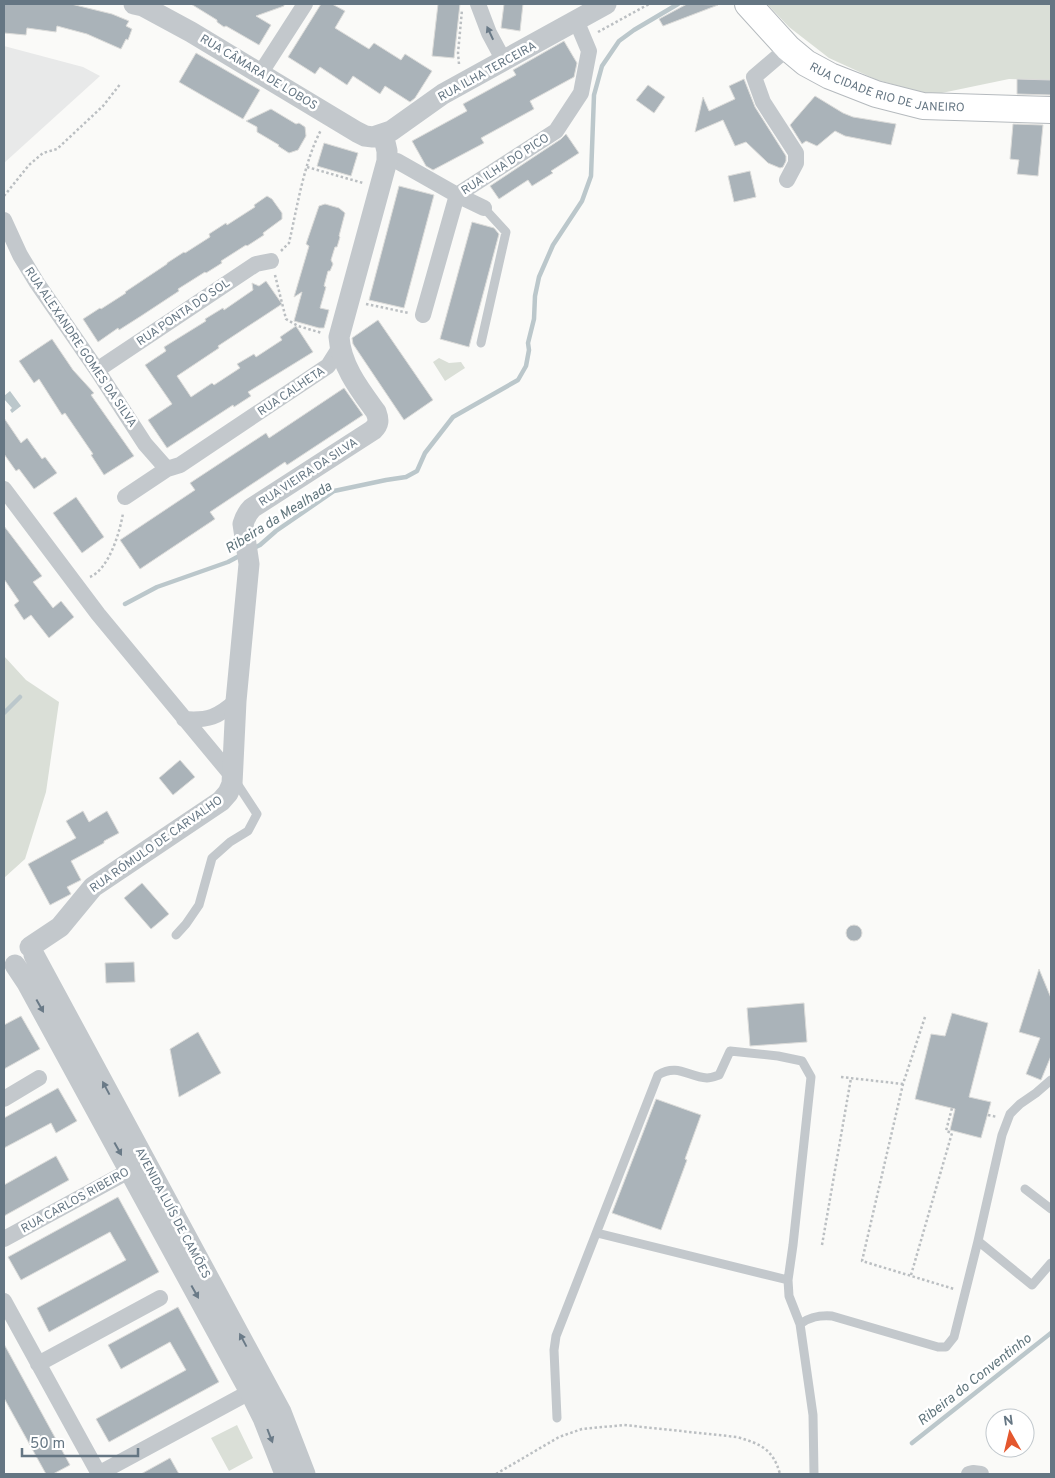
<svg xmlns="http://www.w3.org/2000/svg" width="1055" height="1478" font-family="Overpass,sans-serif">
  <rect width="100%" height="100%" fill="#fafaf8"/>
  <!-- built -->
  <path fill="#e8e9e9" d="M4,46L83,67L100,76L4,163Z"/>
  <!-- green -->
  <path fill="#dadfd7" d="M767,4H1051V80L1009,79L932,95L877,80L829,58L789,27Z
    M439,358L449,363L461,362L465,368L445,381L433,362Z
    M4,656L26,680L59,702L46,792L25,859L4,878Z
    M237,1425L253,1458L229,1471L211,1438Z"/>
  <!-- water -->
  <path fill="#bbc7cb" d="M10,391L21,406L12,413L10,410L12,408L4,399V396Z"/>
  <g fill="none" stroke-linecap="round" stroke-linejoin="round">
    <!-- stream -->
    <path stroke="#bbc7cb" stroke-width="4.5" d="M252,549L260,545L276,531L334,491L386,480L406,477L417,471L425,453L453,417L518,380L526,366L529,350L528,343L534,319L535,296L539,277L553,245L582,201L591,176L594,95L602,66L619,41L634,30L678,4
      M125,604L157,587L228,562L241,555
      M4,713L20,697
      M912,1443L1051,1333"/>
  </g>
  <!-- building -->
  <path fill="#aab3b9" stroke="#dcdcda" d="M4,4H71L112,14L129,21L126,26L132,29L128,40L126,39L121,49L87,34L57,26L56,32L27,28L26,35L4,33Z
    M191,4H284V6L256,16L271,25L259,45L226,26L224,27L217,22V20Z
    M321,4H332L345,11L335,28L369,49L374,43L401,60L405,54L432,71L415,98L410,102L385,86L380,94L353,76L347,85L320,67L315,74L288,57Z
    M438,4H460L454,58L432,56Z
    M504,4H523L520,31L501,28Z
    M687,4L718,5L663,26L659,19Z
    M564,41L577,63L574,77L530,101L534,109L481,138L484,143L433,170L426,166L412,141L467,111L463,104L516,75L513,70Z
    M196,53L260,90L243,119L179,82Z
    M744,79L755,107L786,156V161L783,167L780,168L768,163L746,142L735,146L723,120L695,132L703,97L709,111L735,99L729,86Z
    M1017,79L1051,80V95L1017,94Z
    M648,85L665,97L654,113L636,100Z
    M815,96L843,113L853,117L896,124L891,145L845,136L835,131L817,146L806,141L802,144L790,125Z
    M271,109L296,124L299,123L305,127L306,136L298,150L289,153L278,146L279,145L257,132V127L246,121Z
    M1013,124L1043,125L1038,176L1017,174L1019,160L1010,159Z
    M566,134L579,153L551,171L553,173L532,186L528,180L499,199L490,186L561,139Z
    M324,143L358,153L351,176L317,166Z
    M750,171L756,197L734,202L728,176Z
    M399,186L434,195L404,308L369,300Z
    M267,196L272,199L282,213V219L263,233L264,235L247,246L246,245L221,261L222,263L206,273L205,272L178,289L179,291L141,316L119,330L118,328L98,342L83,319L100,308L101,309L126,293L125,292L167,264V263L184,252L185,253L210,237L209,234L226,223L227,225L255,207L254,205Z
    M325,204L339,208L345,213L339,236L340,237L337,247H335L331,260L333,264L330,271H328L324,286L326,287L320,308L329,310L324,328H319L294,321L302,292L294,297L309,246L306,244L319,206Z
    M472,222L494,228L499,234L469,347L440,339Z
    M266,281L282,304L218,346L219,348L177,376L191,397L212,383L214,385L240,368L237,364L254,354L256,357L282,340L280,337L296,326L313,352L248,392L251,396L234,407L233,405L167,448L148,420L172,404L145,365L166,351L164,347L206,321L205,319L223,308L224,310L253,290L252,283L259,286Z
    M378,320L433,400L404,420L353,344L352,338Z
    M52,339L73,370L94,393L91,395L134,456L104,475L91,455L93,454L65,413L62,415L39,379L34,383L19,361Z
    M344,388L363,415L287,465L285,462L210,512L215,519L140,569L120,540L195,490L190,483L266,433L269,438Z
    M4,418L21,443L27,438L42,459L45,457L57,473L34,489L19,469L16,471L4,454Z
    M76,497L104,537L82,553L53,513Z
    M4,526L42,576L33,582L53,608L61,601L74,617L49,638L31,615L24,620L14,605L19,601L4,579Z
    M180,760L195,777L173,795L159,778Z
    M83,811L89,822L107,811L119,833L104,841V843L71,861L81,880L67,887L71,894L50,905L28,864L76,838L66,821Z
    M142,883L169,914L151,929L124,898Z
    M846 933a8 8 0 1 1 16 0a8 8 0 1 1-16 0Z
    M134,962L135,982L106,983L105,963Z
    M1039,969L1051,998V1056L1041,1080L1026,1074L1040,1038L1019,1032Z
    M804,1003L807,1042L750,1046L747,1008Z
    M952,1013L988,1023L969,1097L991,1102L981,1138L950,1130L955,1109L915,1099L931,1034L945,1036Z
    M21,1016L40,1049L4,1069V1025Z
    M198,1032L221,1073L179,1097L170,1049Z
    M58,1088L77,1121L56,1133L51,1123L4,1148V1118Z
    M656,1099L701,1115L685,1159L687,1160L661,1230L612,1213Z
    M56,1156L69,1180L4,1216V1185Z
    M118,1197L159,1272L49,1332L37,1308L126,1260L110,1232L21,1280L8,1257Z
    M178,1307L219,1382L109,1442L96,1419L186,1370L170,1342L121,1369L108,1345Z
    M4,1344L70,1465L53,1474H46L4,1398Z
    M170,1458L179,1474H141Z"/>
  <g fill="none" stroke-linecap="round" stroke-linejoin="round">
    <defs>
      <g id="primary">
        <path id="s1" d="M748,4L788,48L806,63L830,76L876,94L923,106L1051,110"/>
      </g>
    </defs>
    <!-- primary casing -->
    <use href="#primary" stroke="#b5babe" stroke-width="28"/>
    <!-- path -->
    <path stroke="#bbbfc2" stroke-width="2.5" stroke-dasharray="2.5 2.5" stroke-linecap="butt" d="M598,32L649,4
      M459,64L458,53L462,10
      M307,167L363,183
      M4,196L29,165L43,153L57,149L103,106L121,83
      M281,251L289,243C297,208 304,162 321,130
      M275,275L286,319L298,326L322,333
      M366,304L409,313
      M90,577C109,569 120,532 123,513
      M925,1017L903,1084L862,1261L954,1289
      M841,1077L903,1084
      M988,1115L997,1117
      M822,1245L851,1078
      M911,1275L952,1133L946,1131L952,1108
      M496,1474L559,1437L582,1429L624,1425L737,1437C761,1444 773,1449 780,1474"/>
    <!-- service -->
    <path stroke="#c3c8cc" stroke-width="9" d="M481,343L506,232L484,208
      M176,935L186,924L199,905L212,858L230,842L248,831L257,814L236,782
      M1051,1080L1036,1093L1020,1104L1010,1114L1002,1135L978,1241L1032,1285L1051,1263
      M1025,1189L1051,1209
      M597,1233L788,1280
      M557,1418L554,1350L556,1336L658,1075C678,1063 688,1077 707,1078C711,1078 716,1076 719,1075L730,1051L778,1056L802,1061L811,1077L793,1245L788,1280L789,1296L800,1324
      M814,1474L813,1415L800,1324C810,1317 819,1315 832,1316L938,1347H946L954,1337L978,1241"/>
    <!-- minor -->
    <path stroke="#c3c8cc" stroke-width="16" d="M478,4L489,33L504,61
      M260,74L305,4
      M387,161H397L457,195L484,208
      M787,180L796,163V153L763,102L754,77L788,48
      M4,220L20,255L37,283L97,370L145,444L167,469
      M423,315L457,195L556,131L581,93L589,51L576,20
      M97,370L256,264L271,261
      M4,489L98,614L233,777
      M125,497L167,469L180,465L328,366L340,347
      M184,719C208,721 218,717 236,701
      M4,1099L39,1078
      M4,1239L140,1165
      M4,1301L99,1474
      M38,1364L160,1298
      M98,1474L259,1387
      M969,1474L973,1473L981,1474"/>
    <!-- tertiary -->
    <path stroke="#c3c8cc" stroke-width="21" d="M134,4L143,6L191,32L357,132L365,136L373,137L391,131L443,94L606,4
      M30,947L60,927L93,887L221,801L228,793L232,784L236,701L249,564L243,524C245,517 247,513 252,508L373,430C379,424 379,420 376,412C360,390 341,366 339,337L387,161V151L383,134
      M34,955L281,1412L305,1474
      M15,965L27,983L250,1392L263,1418L285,1474"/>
    <!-- primary -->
    <use href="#primary" stroke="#fff" stroke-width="26"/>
  </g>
  <!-- one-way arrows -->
  <defs><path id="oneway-solid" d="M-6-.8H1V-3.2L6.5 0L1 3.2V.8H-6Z" transform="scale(1.25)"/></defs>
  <g fill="#6a7a87">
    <use href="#oneway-solid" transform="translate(490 33) rotate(-115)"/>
    <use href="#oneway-solid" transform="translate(40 1006) rotate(61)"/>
    <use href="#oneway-solid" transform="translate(106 1088) rotate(-118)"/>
    <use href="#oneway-solid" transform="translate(118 1149) rotate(61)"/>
    <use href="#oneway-solid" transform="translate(195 1292) rotate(61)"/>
    <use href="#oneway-solid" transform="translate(243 1340) rotate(-118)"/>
    <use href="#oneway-solid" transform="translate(270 1436) rotate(69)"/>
  </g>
  <g text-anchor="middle" stroke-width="5" stroke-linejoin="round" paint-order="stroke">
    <!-- street labels -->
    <g font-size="12" fill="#657683" stroke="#fff">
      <text transform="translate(487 71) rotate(-29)" y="4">RUA ILHA TERCEIRA</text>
      <text transform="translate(259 72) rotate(31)" y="4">RUA CÂMARA DE LOBOS</text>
      <text dy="4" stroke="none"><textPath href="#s1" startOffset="169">RUA CIDADE RIO DE JANEIRO</textPath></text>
      <text transform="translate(505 164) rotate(-33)" y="4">RUA ILHA DO PICO</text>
      <text transform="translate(183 312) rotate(-34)" y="4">RUA PONTA DO SOL</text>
      <text transform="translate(81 347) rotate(56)" y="4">RUA ALEXANDRE GOMES DA SILVA</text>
      <text transform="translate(291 391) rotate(-34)" y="4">RUA CALHETA</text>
      <text transform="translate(308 472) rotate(-33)" y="4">RUA VIEIRA DA SILVA</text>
      <text transform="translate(156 844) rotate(-35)" y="4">RUA RÓMULO DE CARVALHO</text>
      <text transform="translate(75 1200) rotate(-29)" y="4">RUA CARLOS RIBEIRO</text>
      <text transform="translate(173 1213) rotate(62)" y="4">AVENIDA LUÍS DE CAMÕES</text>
    </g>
    <!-- water labels -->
    <g font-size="14" font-style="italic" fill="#60757c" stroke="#fff">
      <text transform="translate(278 517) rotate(-32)" y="5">Ribeira da Mealhada</text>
      <text transform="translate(974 1379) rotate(-38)" y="5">Ribeira do Conventinho</text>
    </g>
  </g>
  <!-- border -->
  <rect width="1055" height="1478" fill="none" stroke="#657683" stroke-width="10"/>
  <!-- north arrow -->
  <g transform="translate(1010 1433) rotate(352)"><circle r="24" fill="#ffffff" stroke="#c1c8cd"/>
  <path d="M0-4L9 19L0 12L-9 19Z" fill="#e4572e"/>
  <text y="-8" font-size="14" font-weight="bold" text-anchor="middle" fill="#657683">N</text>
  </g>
  <!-- scale -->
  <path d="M22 1448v8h116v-8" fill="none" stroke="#657683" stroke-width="2.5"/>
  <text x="30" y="1448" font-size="15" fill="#657683" stroke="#ffffff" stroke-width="4" paint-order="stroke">50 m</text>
</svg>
